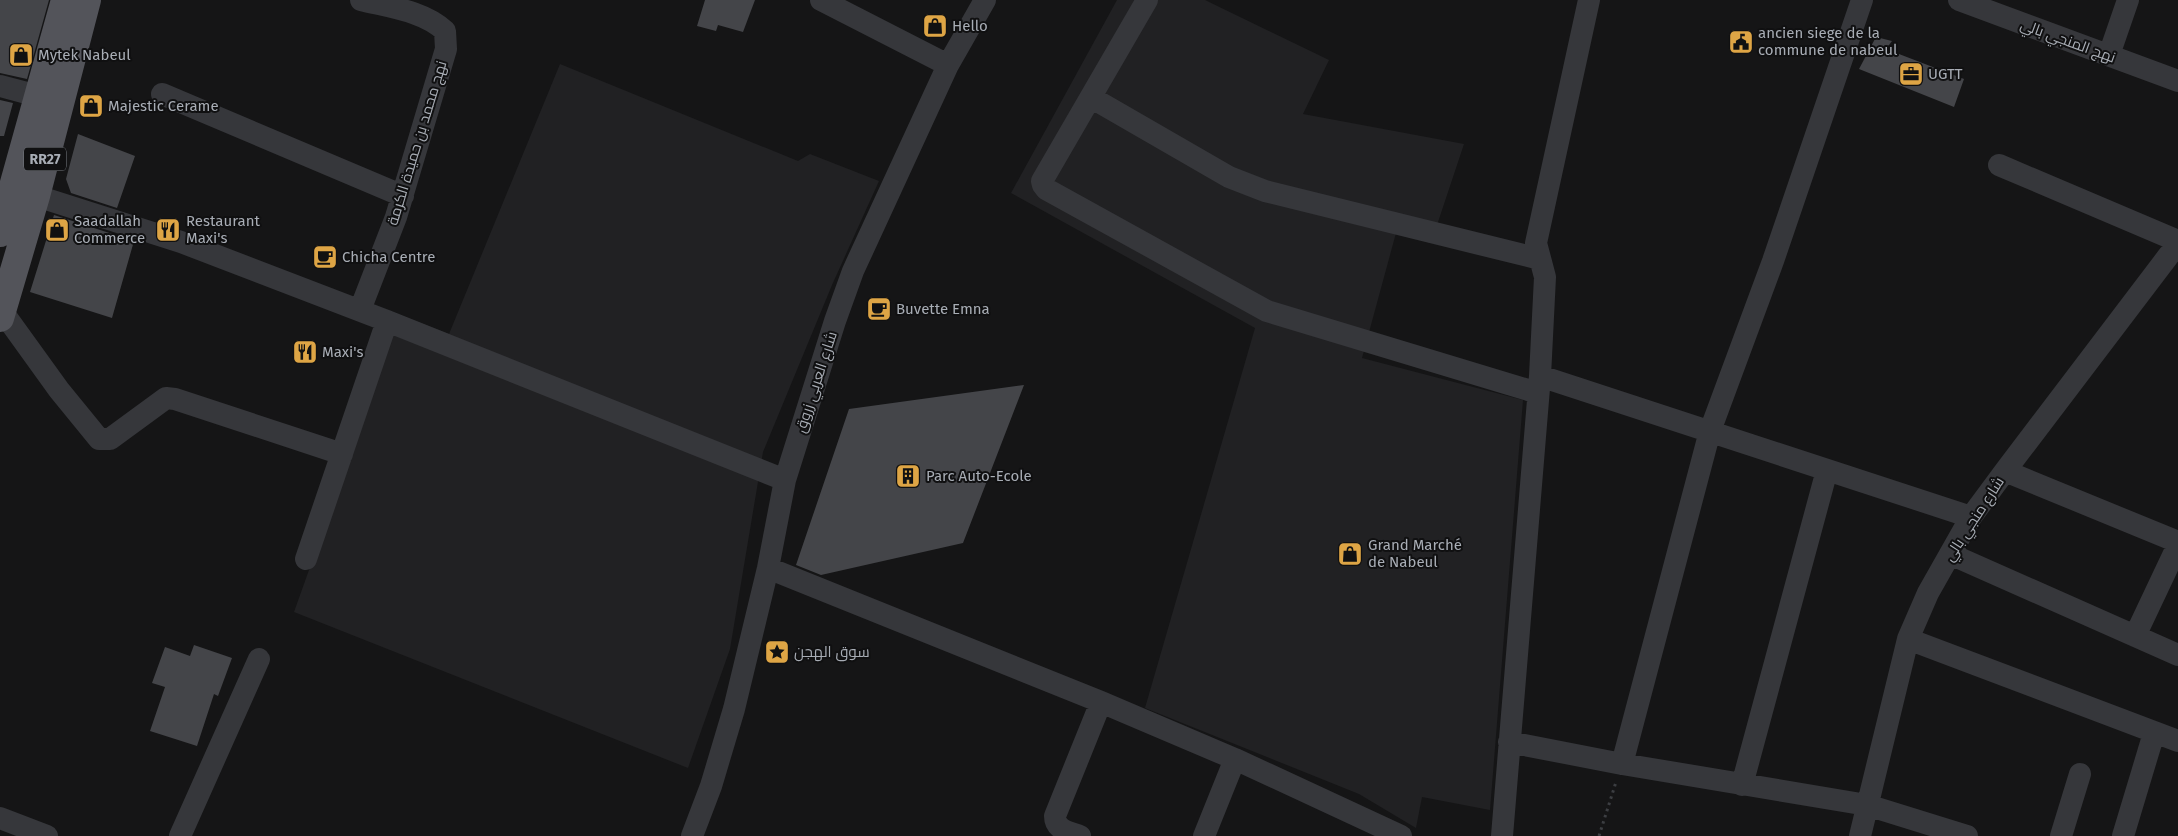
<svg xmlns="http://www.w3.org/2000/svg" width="2178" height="836" font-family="'Fira Sans',Cairo,sans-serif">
  <rect width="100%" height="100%" fill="#151516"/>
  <!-- built -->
  <path fill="#212123" d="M1117,0H1205L1329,60L1303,114L1464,144L1431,243L1396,233L1362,358L1523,400L1490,810L1422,797L1416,828L1359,794L1145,708L1255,328L1011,193Z
    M560,64L798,161L810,154L879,181L832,285L763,452L730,649L688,768L294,612L400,315L449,334Z"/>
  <!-- building -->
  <path fill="#444549" d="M0,0H49L27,79L0,73Z
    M705,0H755L743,32L718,25L716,31L697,26Z
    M1876,37L1892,41L1886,49L1964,79L1954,107L1859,69Z
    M0,100L13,103L4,136H0Z
    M78,134L135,156L117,208L71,193L66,179Z
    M54,215L134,241L112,318L30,292Z
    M1024,385L963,543L821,575L796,565L849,409Z
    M194,645L232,658L218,696L214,694L197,746L150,731L165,687L152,683L165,647L190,656Z"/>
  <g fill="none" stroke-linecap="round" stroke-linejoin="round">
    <!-- path -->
    <path stroke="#3c3e42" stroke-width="3" stroke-dasharray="2.5 4" stroke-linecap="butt" d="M1599,836L1616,782"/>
    <!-- minor -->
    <path stroke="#36373b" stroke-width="22" d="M821,0L948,65
      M1147,0L1042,181L1043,185L1046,189L1267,311L1538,393
      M1959,0L2178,81
      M2109,55L2128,0
      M0,86L38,96
      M162,94L403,196
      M1092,98L1229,177L1265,191L1540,259
      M1999,165L2178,241
      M21,191L181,242L387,321L785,480
      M360,310L396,217L446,49L445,31C424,11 389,7 361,0
      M2,311L59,390L99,439H110L166,398L175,399L342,454
      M1540,376L1971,517
      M2005,471L2178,542
      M1950,554L2178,655
      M306,559L387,321
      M768,568L1101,702L1235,759L1401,836
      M2135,636L2178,545
      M1908,639L2178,741
      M1509,742L1622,764L1867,805L1967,836
      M1622,764L1710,431L1773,261L1862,0
      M1742,785L1827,470
      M0,818L47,836
      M180,836L259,659
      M692,836L711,786L734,709L768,568L785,480L835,321L853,271L948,65L985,0
      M1080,836C1069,832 1055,830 1055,816L1101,702
      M1204,836L1235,759
      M1502,836L1540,376L1545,277L1536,243L1589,0
      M1860,836L1908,639L1928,593L1971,517L2005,471L2169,255L2178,247
      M2061,836L2080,774
      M2123,836L2154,733"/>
    <!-- major -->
    <path stroke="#53545a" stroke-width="28" d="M0,233L65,0
      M0,318L36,196L87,0"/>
  </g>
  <!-- icons -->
  <defs>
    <symbol id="shop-square" viewBox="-11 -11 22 22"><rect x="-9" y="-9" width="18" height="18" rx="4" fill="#dea545" stroke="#101011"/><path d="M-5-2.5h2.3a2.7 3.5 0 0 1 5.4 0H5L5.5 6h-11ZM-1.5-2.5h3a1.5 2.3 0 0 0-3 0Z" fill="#111"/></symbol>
    <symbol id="civic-square" viewBox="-11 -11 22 22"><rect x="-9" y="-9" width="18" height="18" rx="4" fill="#dea545" stroke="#101011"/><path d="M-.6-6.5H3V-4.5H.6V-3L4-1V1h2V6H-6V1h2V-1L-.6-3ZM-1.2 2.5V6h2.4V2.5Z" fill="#111"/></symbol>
    <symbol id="office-square" viewBox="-11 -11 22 22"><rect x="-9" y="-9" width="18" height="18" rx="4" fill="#dea545" stroke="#101011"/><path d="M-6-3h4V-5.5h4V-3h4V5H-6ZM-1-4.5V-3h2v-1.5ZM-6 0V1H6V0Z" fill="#111"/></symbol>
    <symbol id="restaurant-square" viewBox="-11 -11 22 22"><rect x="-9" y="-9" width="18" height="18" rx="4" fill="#dea545" stroke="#101011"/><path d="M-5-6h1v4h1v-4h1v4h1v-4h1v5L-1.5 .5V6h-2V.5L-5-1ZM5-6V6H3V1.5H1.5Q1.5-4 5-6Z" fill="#111"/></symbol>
    <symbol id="cafe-square" viewBox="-11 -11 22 22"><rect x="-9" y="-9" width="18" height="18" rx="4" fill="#dea545" stroke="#101011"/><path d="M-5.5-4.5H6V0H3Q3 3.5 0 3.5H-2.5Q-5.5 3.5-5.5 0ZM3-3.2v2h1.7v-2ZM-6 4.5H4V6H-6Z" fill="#111"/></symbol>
    <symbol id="building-square" viewBox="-11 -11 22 22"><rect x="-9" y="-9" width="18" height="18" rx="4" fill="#dea545" stroke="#101011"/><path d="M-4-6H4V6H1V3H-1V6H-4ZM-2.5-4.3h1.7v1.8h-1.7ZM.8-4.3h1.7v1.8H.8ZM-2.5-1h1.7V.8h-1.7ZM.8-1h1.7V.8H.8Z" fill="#111"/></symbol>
    <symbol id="sight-square" viewBox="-11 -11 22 22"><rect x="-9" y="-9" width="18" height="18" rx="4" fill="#dea545" stroke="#101011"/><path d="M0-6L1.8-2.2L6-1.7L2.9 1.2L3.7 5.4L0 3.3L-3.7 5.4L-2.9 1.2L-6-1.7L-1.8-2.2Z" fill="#111"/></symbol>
  </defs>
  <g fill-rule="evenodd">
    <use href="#shop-square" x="921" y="12" width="28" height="28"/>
    <use href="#civic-square" x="1727" y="28" width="28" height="28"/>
    <use href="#shop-square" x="7" y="41" width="28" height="28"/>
    <use href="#office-square" x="1897" y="60" width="28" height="28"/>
    <use href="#shop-square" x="77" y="92" width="28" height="28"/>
    <use href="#shop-square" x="43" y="216" width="28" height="28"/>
    <use href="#restaurant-square" x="154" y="216" width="28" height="28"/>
    <use href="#cafe-square" x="311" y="243" width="28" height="28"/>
    <use href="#cafe-square" x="865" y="295" width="28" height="28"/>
    <use href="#restaurant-square" x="291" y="338" width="28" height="28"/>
    <use href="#building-square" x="894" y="462" width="28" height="28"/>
    <use href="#shop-square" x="1336" y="540" width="28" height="28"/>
    <use href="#sight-square" x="763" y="638" width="28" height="28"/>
  </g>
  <g text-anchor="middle" stroke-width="4" stroke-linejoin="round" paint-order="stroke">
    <!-- shield labels -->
    <rect fill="#101011" stroke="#7a7e84" stroke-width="1" x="24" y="147.5" width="42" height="23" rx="4"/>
    <g font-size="14" font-weight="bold" fill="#a8adb5">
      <text x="45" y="164">RR27</text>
    </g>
    <!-- poi labels -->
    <g font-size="15" fill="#a8adb5" stroke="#101011" text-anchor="start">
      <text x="952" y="31">Hello</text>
      <text x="1758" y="38">ancien siege de la<tspan x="1758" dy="17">commune de nabeul</tspan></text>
      <text x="38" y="60">Mytek Nabeul</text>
      <text x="1928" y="79">UGTT</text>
      <text x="108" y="111">Majestic Cerame</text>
      <text x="74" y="226">Saadallah<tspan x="74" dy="17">Commerce</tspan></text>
      <text x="186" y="226">Restaurant<tspan x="186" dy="17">Maxi's</tspan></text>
      <text x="342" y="262">Chicha Centre</text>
      <text x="896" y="314">Buvette Emna</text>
      <text x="322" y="357">Maxi's</text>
      <text x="926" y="481">Parc Auto-Ecole</text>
      <text x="1368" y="550">Grand Marché<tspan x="1368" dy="17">de Nabeul</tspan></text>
      <text x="794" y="657">سوق الهجن</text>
    </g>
    <!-- street labels -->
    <g font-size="15" fill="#a8adb5" stroke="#101011">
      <text transform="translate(2068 41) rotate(20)" y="5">نهج المنجي بالي</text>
      <text transform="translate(417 143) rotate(-73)" y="5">نهج محمد بن حميدة الكرمة</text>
      <text transform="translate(816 382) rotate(-72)" y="5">شارع العربي زروق</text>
      <text transform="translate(1974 519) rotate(-57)" y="5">شارع منجي بالي</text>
    </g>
  </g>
</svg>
